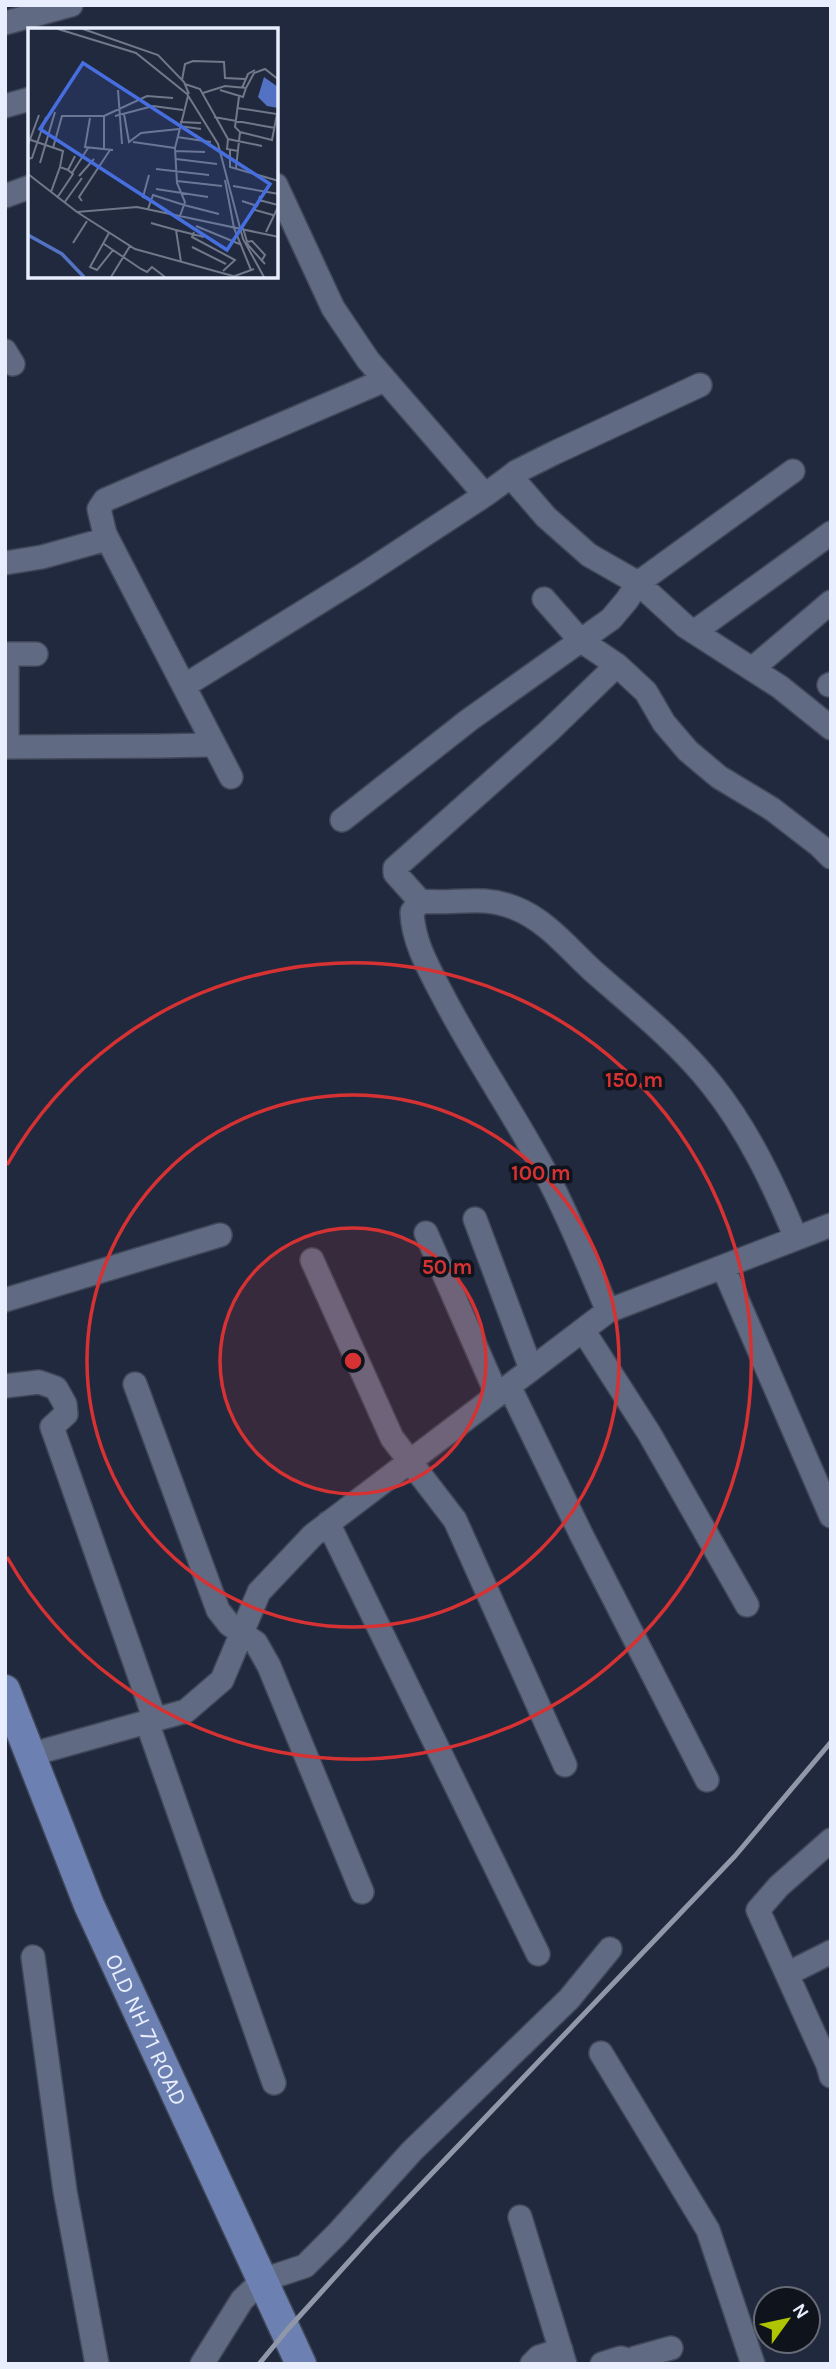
<svg xmlns="http://www.w3.org/2000/svg" width="836" height="2369" font-family="Karla,sans-serif">
  <rect width="100%" height="100%" fill="#21293e"/>
  <g fill="none" stroke-linecap="round" stroke-linejoin="round">
    <defs>
      <path id="minor" d="M5,23L71,5
        M5,106L30,99
        M5,196L30,187
        M5,351L13,364
        M507,479L516,472L554,453L700,385
        M485,495L507,479L514,480L546,517L589,555L638,583L685,626L780,687L831,728
        M5,563L42,557L107,539
        M544,599L580,640L617,665L646,692L664,723L688,751L719,777L772,809L820,846L831,857
        M694,632L831,533
        M5,654H36
        M7,654V747
        M617,665L549,731L395,868V873L420,901C454,905 481,894 515,908C546,920 569,949 593,971C634,1007 678,1042 712,1085C748,1130 774,1185 796,1238
        M752,669L831,602
        M829,685L831,684
        M184,686L363,575L485,495L368,360L333,308L276,185
        M5,747L161,746L205,745L213,743
        M231,777L105,534L99,509L105,500L385,380
        M342,820L469,720L611,619L627,600L638,583L793,471
        M420,901L412,912C413,942 429,969 443,996C470,1048 502,1096 531,1147C562,1199 584,1256 608,1311
        M475,1219L531,1369
        M426,1233L497,1395
        M312,1260L392,1438L455,1520L565,1765
        M723,1267L831,1516
        M5,1300L220,1235
        M583,1330L649,1433L747,1605
        M135,1384L218,1610L229,1624L256,1643L269,1666L362,1892
        M5,1386L39,1382L56,1388L65,1404L66,1414L52,1427L155,1720
        M509,1386L582,1536L707,1780
        M328,1523L538,1954
        M147,1722L274,2083
        M29,1755L186,1711L222,1680L259,1592L313,1535L608,1311L831,1225
        M831,1840L779,1886L758,1910L828,2065L831,2076
        M33,1957L65,2191L97,2364
        M787,1974L831,1952
        M601,2053L708,2230L753,2364
        M520,2217L565,2364
        M202,2364L242,2300L263,2280L305,2266L337,2234L412,2151L569,1999L610,1949
        M532,2364L539,2357L561,2350
        M602,2364L621,2358L631,2361
        M630,2364L635,2358L671,2348"/>
      <g id="major">
        <path id="s1" d="M5,1690L89,1905L301,2364"/>
      </g>
    </defs>
    <!-- minor casing -->
    <use href="#minor" stroke="#404759" stroke-width="26"/>
    <!-- major casing -->
    <use href="#major" stroke="#404759" stroke-width="33"/>
    <!-- minor -->
    <use href="#minor" stroke="#606a82" stroke-width="23"/>
    <!-- major -->
    <use href="#major" stroke="#6c80b1" stroke-width="30"/>
    <!-- rail -->
    <path stroke="#9097a8" stroke-width="5" d="M259,2364L287,2330L372,2236L735,1856L831,1742"/>
  </g>
  <!-- distance rings -->
  <circle cx="353" cy="1361" r="133" fill="#d73233" fill-opacity=".12"/>
  <g fill="none" stroke="#d73233" stroke-width="3.5">
    <circle cx="353" cy="1361" r="133"/>
    <circle cx="353" cy="1361" r="266"/>
    <path d="M7 1165A398 398 0 1 1 7 1557"/>
  </g>
  <g text-anchor="middle" stroke-width="7" stroke-linejoin="round" paint-order="stroke">
    <!-- street labels -->
    <g font-size="23" fill="#e8eefd" stroke="#0f131c">
      <text dy="8" stroke="none"><textPath href="#s1" startOffset="368">OLD NH 71 ROAD</textPath></text>
    </g>
  </g>
  <!-- overview -->
  <g transform="translate(28 28)">
    <rect width="250" height="250" fill="#21293e"/>
    <path d="M236,49L250,59V80L239,78L230,69Z" fill="#5472c3"/>
    <path fill="none" stroke="#5472c3" stroke-width="3.5" d="M0,207L34,226L56,249"/>
    <path fill="none" stroke="#71788a" stroke-width="2" d="M30,1L108,25L159,66L190,116L215,211L236,249M55,1L130,27L156,54L161,66M154,52L157,36L165,33L196,34L197,50L217,51M157,56L172,61L200,111L234,118M214,60L220,46L227,42M90,62L94,116M192,62L215,69L218,60M175,65L197,58L218,60L226,45L237,41L251,52M209,80L249,86L244,112L212,104M96,86L101,114L113,105L151,101M76,88L119,68L145,70M87,88L125,78L155,82M186,89L247,100M62,90L57,119L85,122M152,94L173,95M151,98L173,101M149,109L183,114M0,111L35,123L32,139M200,111L199,121L210,123M105,114L147,120M0,117L11,87M25,120L34,88H76V121M202,122V139L251,153M147,123L177,124M0,131L4,130L18,89M148,131L189,136M12,135L27,84M208,140L212,104L207,99L211,69M128,141L181,147M44,145L60,120M0,146L49,184L109,179L251,209M121,147L115,169L122,171M51,148L66,131M197,152L206,200L223,242M149,153L194,158M205,158L251,166M128,161L180,169M23,164L32,139L40,142L47,128M232,168L231,172L250,177M29,170L45,146L40,142M54,173L51,169L82,122M214,173L229,178L231,172M36,175L54,150M156,177L191,186M227,177V182L245,187M120,181L125,167L156,177M49,184L107,221L205,248M152,188L157,174L149,155L147,120L160,68M123,195L148,202L153,234M168,198L214,217M215,200L220,217L237,236M148,202L176,209M166,204L164,209L207,232L195,243M238,204L251,177M81,205L62,239L69,242L85,222M218,214L224,213L237,227L234,232M45,215L59,193M76,216L113,241L119,244L124,239L137,249M164,219L198,236M83,249L102,218M204,249L226,241"/>
    <path fill="#466edf" fill-opacity="0.15" stroke="#466edf" stroke-width="3.5" d="M55,35L242,156L199,222L12,101Z"/>
    <rect width="250" height="250" fill="none" stroke="#e8eefd" stroke-width="3.5"/>
  </g>
  <circle cx="353" cy="1361" r="10" fill="#d73233" stroke="#0f131c" stroke-width="3.5"/>
  <g font-size="21" text-anchor="middle" font-weight="bold" fill="#d73233" stroke="#0f131c" stroke-width="7" stroke-linejoin="round" paint-order="stroke">
    <text x="634" y="1087">150 m</text>
    <text x="541" y="1180">100 m</text>
    <text x="447" y="1274">50 m</text>
  </g>
  <!-- border -->
  <rect width="836" height="2369" fill="none" stroke="#e8eefd" stroke-width="14"/>
  <!-- north arrow -->
  <g transform="translate(787 2320) rotate(57)"><circle r="33" fill="#0f131c" stroke="#666b76" stroke-width="2"/>
  <path d="M0-5L12 26L0 18L-12 26Z" fill="#b0c501"/>
  <text y="-10" font-size="19" font-weight="bold" text-anchor="middle" fill="#e8eefd">N</text>
  </g>
</svg>
